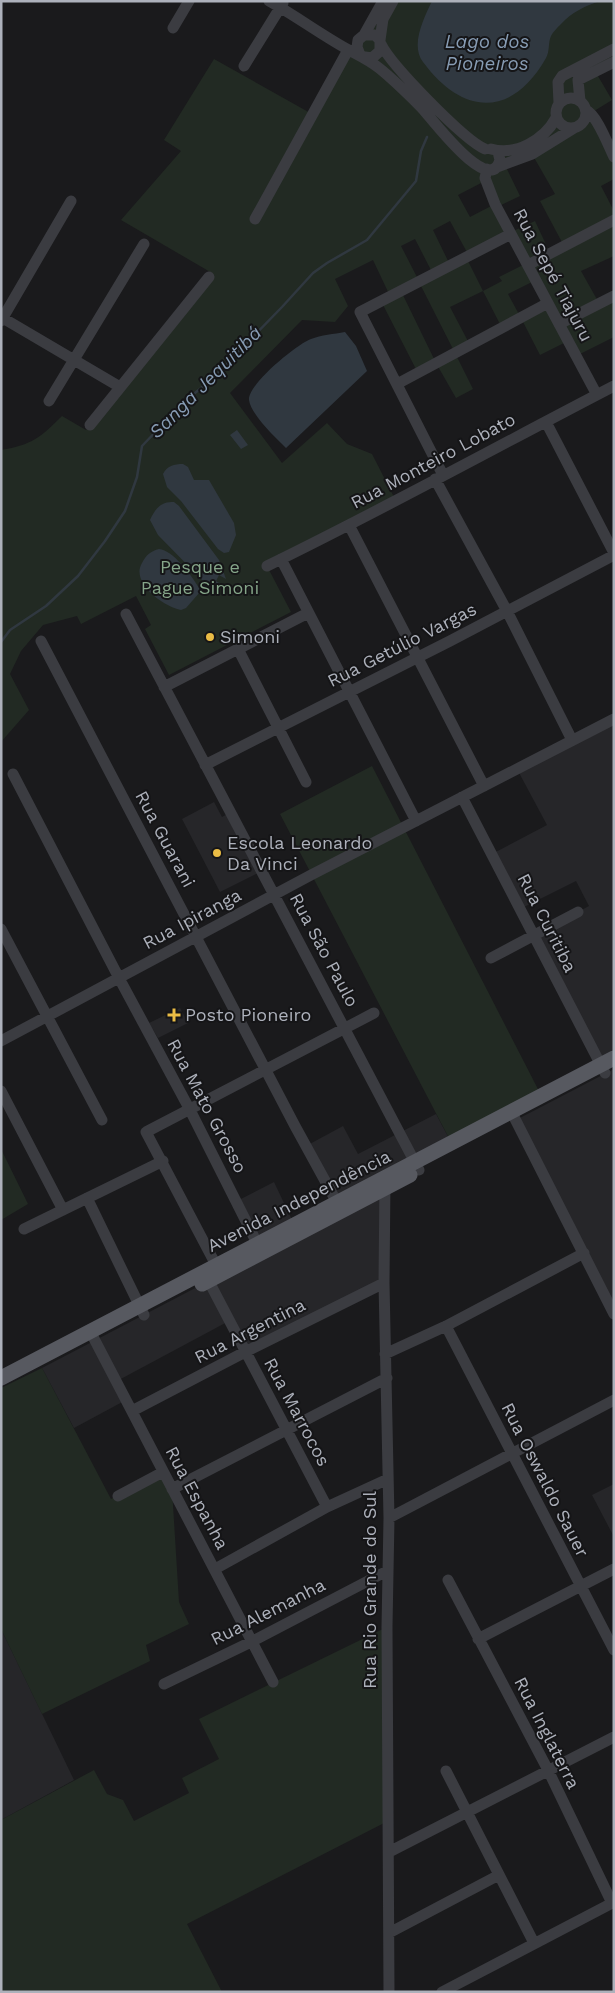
<svg xmlns="http://www.w3.org/2000/svg" width="615" height="1993" font-family="'Work Sans',sans-serif">
  <rect width="100%" height="100%" fill="#1a1a1c"/>
  <!-- built -->
  <path fill="#262629" d="M614,719V1058L601,1065L534,935L589,906L576,881L520,909L492,854L547,825L517,769Z
    M214,802L222,817L231,812L262,871L220,892L182,819Z
    M180,1008L188,1023L158,1038L149,1023Z
    M614,1069V1314L516,1120Z
    M436,1114L451,1142L337,1202L306,1146L343,1126L358,1154Z
    M274,1182L294,1224L257,1243L237,1201Z
    M385,1189L384,1283L245,1352L229,1321L117,1381L126,1400L74,1428L42,1368Z
    M614,1484V1537L592,1495Z
    M1,1629L74,1780L1,1820Z"/>
  <!-- green -->
  <path fill="#222a23" fill-rule="evenodd" d="M383,1H614V62L595,71L612,100L586,116L582,122L590,121L607,141L614,138V179L601,186L614,211V256L581,271L599,303L614,296V337L576,356L568,341L540,355L521,318L502,328L483,291L450,307L470,345L455,353L473,389L456,398L436,363L418,373L381,301L390,296L373,260L335,279L348,306L335,322L302,320L230,393L282,463L327,423L347,444L372,454L396,501L267,566L291,612L169,675L145,629L151,625L136,596L81,624L77,616L43,625L21,651L10,674L29,710L1,742V450C32,445 41,437 62,416L86,430L212,273L121,220L181,151L164,140L214,59L312,114L348,50L358,51ZM532,154L555,194L540,201L564,246L550,253L535,221L511,232L497,207L520,196L505,165ZM483,182L495,204L470,217L458,195ZM450,221L469,256L511,234L527,263L499,277L502,281L483,291L466,257L450,265L433,230ZM415,239L433,274L419,281L401,246ZM536,280L548,303L521,318L508,294ZM419,282L455,353L436,363L401,291Z
    M372,766L541,1095L451,1142L280,814Z
    M1,1149L28,1204L1,1220Z
    M42,1368L111,1499L163,1472L172,1489L179,1602L189,1624L146,1645L150,1661L42,1714L1,1629V1388Z
    M387,1627L388,1821L187,1924L222,1992H1V1820L94,1770L107,1794L123,1800L134,1821L189,1793L182,1778L219,1759L199,1719Z"/>
  <!-- water -->
  <path fill="#303840" d="M432,1H600C585,6 572,12 561,24C558,27 553,32 551,36C548,42 550,51 546,58C512,118 463,116 423,62C410,45 424,18 432,1Z
    M345,332L356,346L367,371L286,448C276,438 251,415 249,400C247,385 297,344 311,339C321,335 334,334 345,332Z
    M237,430L248,445L241,449L230,435Z
    M183,464L188,467L194,480H209L234,523L236,535L229,552L224,553L218,549L181,501L167,487L163,474C167,466 174,464 183,464Z
    M174,502L179,506L219,560L226,579L219,575L216,581L222,585L211,587L205,583L158,535L150,520C155,509 161,501 174,502Z
    M159,549C173,550 192,576 199,588L200,592L186,608L181,610C164,607 130,583 142,563C146,555 151,551 159,549Z"/>
  <g fill="none" stroke-linecap="round" stroke-linejoin="round">
    <!-- stream -->
    <path stroke="#303840" stroke-width="2.5" d="M1,642L10,630L46,606L78,576L105,541L125,511L137,477L142,446L185,401L211,380L282,307L313,273L327,263L367,240L416,181L421,151L427,137"/>
    <!-- minor -->
    <path stroke="#3b3c41" stroke-width="11" d="M269,1C296,16 320,34 347,49C358,55 369,60 379,68C394,80 408,94 421,107C430,116 490,198 500,160L498,152L495,150
      M173,28L189,1
      M364,35L383,1
      M380,40L383,19L393,1
      M381,44C391,65 464,140 485,149
      M360,55L357,47L358,40L364,35H375L380,40V51L372,58L365,57
      M244,66L283,3
      M556 113a15 15 0 1 1 30 0a15 15 0 1 1-30 0Z
      M580,101L578,80L614,62
      M559,103L558,82L562,76L614,49
      M586,110C597,115 608,145 614,157
      M491,149C516,156 544,140 556,118
      M497,167L532,154L574,128
      M487,169L485,178L495,204L597,395
      M255,219L348,50
      M528,265L614,220
      M1,317L120,387
      M1,321L71,201
      M559,324L614,296
      M397,384L548,303
      M49,401L144,244
      M546,422L614,553
      M90,425L209,277
      M443,475L360,312L511,234
      M435,479L507,611L572,740
      M349,525L484,786
      M281,559L416,821
      M267,566C384,509 498,446 614,386
      M126,614L419,1170
      M41,641L295,1126L340,1208
      M238,649L306,782
      M164,687L308,613
      M205,765L450,641L614,555
      M13,774L119,978L190,1110L260,1249
      M462,797L605,1073
      M1,929L102,1120
      M491,958L578,912
      M1,1041L311,875L614,719
      M1,1091L63,1210
      M511,1111L614,1314
      M385,1181L384,1283L389,1518L387,1627L389,1992
      M87,1198L144,1315
      M24,1229L163,1161
      M216,1265L146,1132L374,1013
      M205,1274L327,1507
      M446,1326L614,1650
      M90,1331L273,1682
      M385,1354L446,1326L584,1253
      M132,1411L245,1352L384,1283
      M172,1489L387,1378
      M118,1496L163,1472
      M389,1518L614,1400
      M215,1569L327,1507L388,1479
      M448,1580L548,1770L612,1903
      M478,1639L614,1569
      M164,1684L253,1641L387,1571
      M446,1771L534,1943
      M389,1852L614,1737
      M389,1933L499,1875
      M442,1992L614,1902"/>
    <!-- major -->
    <path stroke="#575960" stroke-width="15" d="M202,1284L410,1175
      M1,1378L614,1058"/>
  </g>
  <!-- markers -->
  <g fill="#eabc45" stroke="#151517" stroke-width="2">
    <circle cx="210" cy="637" r="5"/>
    <circle cx="217" cy="853" r="5"/>
    <path d="M171.5 1007.5h5v5h5v5h-5v5h-5v-5h-5v-5h5z"/>
  </g>
  <g text-anchor="middle" stroke-width="4" stroke-linejoin="round" paint-order="stroke">
    <!-- street labels -->
    <g font-size="18" fill="#adb1bb" stroke="#151517">
      <text transform="translate(553 275) rotate(62)" y="6">Rua Sepé Tiajuru</text>
      <text transform="translate(433 461) rotate(-28)" y="6">Rua Monteiro Lobato</text>
      <text transform="translate(402 645) rotate(-27)" y="6">Rua Getúlio Vargas</text>
      <text transform="translate(165 839) rotate(62)" y="6">Rua Guarani</text>
      <text transform="translate(192 919) rotate(-28)" y="6">Rua Ipiranga</text>
      <text transform="translate(547 923) rotate(63)" y="6">Rua Curitiba</text>
      <text transform="translate(324 950) rotate(62)" y="6">Rua São Paulo</text>
      <text transform="translate(207 1106) rotate(62)" y="6">Rua Mato Grosso</text>
      <text transform="translate(299 1201) rotate(-27)" y="6">Avenida Independência</text>
      <text transform="translate(250 1331) rotate(-27)" y="6">Rua Argentina</text>
      <text transform="translate(297 1412) rotate(62)" y="6">Rua Marrocos</text>
      <text transform="translate(545 1480) rotate(63)" y="6">Rua Oswaldo Sauer</text>
      <text transform="translate(197 1498) rotate(62)" y="6">Rua Espanha</text>
      <text transform="translate(370 1590) rotate(-90)" y="6">Rua Rio Grande do Sul</text>
      <text transform="translate(268 1612) rotate(-27)" y="6">Rua Alemanha</text>
      <text transform="translate(547 1733) rotate(63)" y="6">Rua Inglaterra</text>
    </g>
    <!-- park labels -->
    <g font-size="18" fill="#85a589" stroke="#151517">
      <text x="200" y="573">Pesque e<tspan x="200" dy="21">Pague Simoni</tspan></text>
    </g>
    <!-- poi labels -->
    <g font-size="18" fill="#adb1bb" stroke="#151517" text-anchor="start">
      <text x="220" y="643">Simoni</text>
      <text x="227" y="849">Escola Leonardo<tspan x="227" dy="21">Da Vinci</tspan></text>
      <text x="185" y="1021">Posto Pioneiro</text>
    </g>
    <!-- water labels -->
    <g font-size="19" font-style="italic" fill="#879cb4" stroke="#151517">
      <text x="487" y="48">Lago dos<tspan x="487" dy="22">Pioneiros</tspan></text>
      <text transform="translate(205 382) rotate(-45)" y="7">Sanga Jequitibá</text>
    </g>
  </g>
  <!-- border -->
  <rect width="615" height="1993" fill="none" stroke="#adb1bb" stroke-width="5"/>
</svg>
